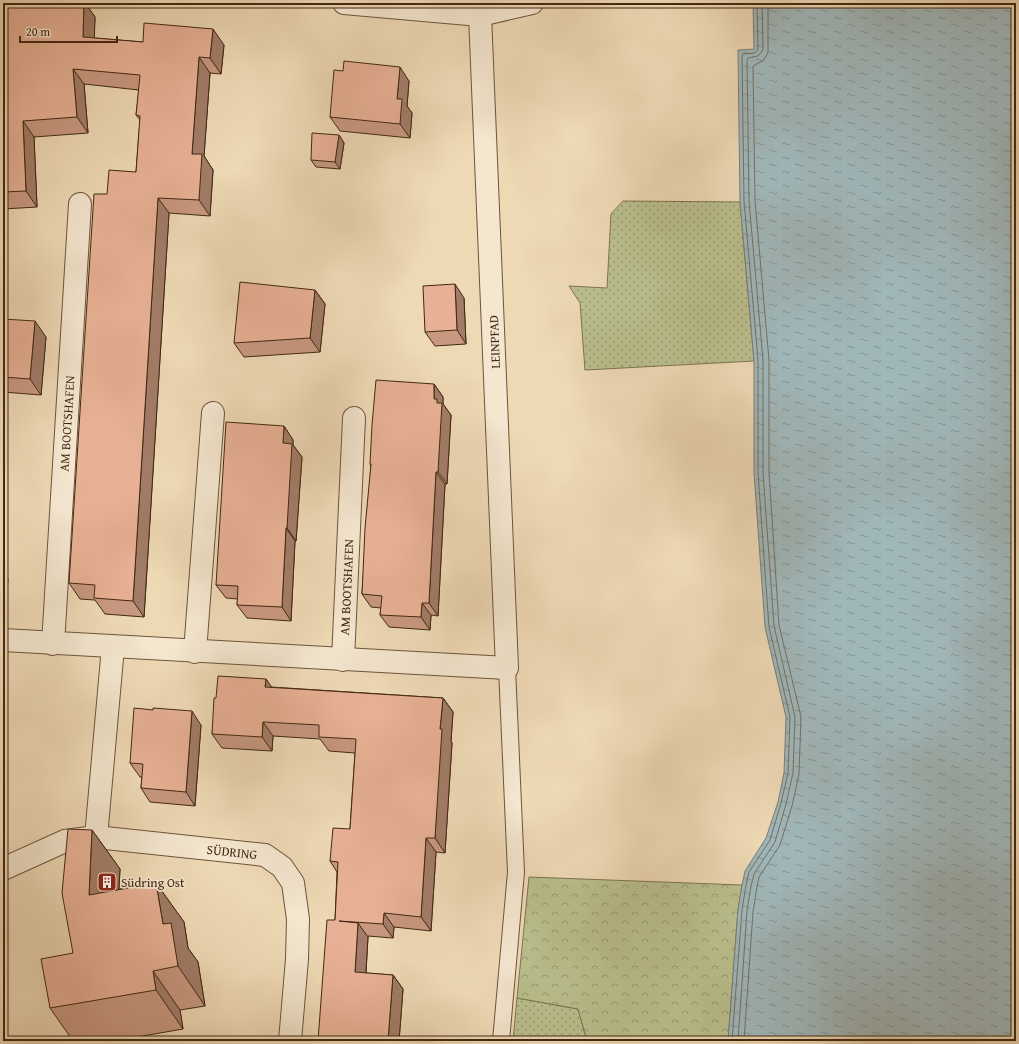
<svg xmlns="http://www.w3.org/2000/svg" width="1019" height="1044" font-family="'Gentium Book Plus',serif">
  <defs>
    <pattern id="grass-dots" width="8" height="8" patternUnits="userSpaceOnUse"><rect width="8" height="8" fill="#babf8d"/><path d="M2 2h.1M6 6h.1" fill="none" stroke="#999b72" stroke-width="1.8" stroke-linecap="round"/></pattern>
    <pattern id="forest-crowns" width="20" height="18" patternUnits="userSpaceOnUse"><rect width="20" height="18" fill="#babf8d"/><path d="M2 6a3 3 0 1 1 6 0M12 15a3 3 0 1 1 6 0" fill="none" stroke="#999b72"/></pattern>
    <pattern id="water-ripples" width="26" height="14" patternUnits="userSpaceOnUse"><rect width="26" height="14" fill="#a0b7ba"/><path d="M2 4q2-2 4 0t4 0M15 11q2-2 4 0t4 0" fill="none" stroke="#849596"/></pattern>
  </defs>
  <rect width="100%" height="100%" fill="#eed9b5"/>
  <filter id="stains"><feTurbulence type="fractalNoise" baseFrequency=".005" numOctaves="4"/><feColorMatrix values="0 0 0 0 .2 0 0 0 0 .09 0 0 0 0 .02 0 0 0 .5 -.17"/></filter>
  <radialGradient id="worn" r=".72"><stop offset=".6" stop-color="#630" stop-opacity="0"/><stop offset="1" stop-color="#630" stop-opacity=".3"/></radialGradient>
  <!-- grass -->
  <path fill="url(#grass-dots)" stroke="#7e7450" d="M623,201L740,202L754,361L585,370L580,303L569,286L607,288L611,214Z
    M517,998L578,1009L587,1041H513Z"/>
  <!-- forest -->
  <path fill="url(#forest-crowns)" stroke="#7e7450" d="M529,877L742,885L738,910L728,1041H587L578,1009L517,998Z"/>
  <!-- water -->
  <path fill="url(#water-ripples)" stroke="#7a7e77" d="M753,3H1016V1041H728L738,910L742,885L745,871L766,838L778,802L784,773L786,717L765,627L754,473V361L740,202L738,50L754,49Z"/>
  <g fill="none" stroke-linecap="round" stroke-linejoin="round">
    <!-- shore -->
    <path stroke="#717066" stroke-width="1" d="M732,1041L742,910L746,885L749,872L770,840L781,803L788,773L790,717L769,627L758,473V360L744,201L742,56L743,54L755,53L758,49L757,3
      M738,1041L747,911L751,886L754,874L775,842L786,804L793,773L795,717L774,626L763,473V360L749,201L747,60L748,58L758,56L763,50L762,3
      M744,1041L753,912L757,887L759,877L780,845L792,806L799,774L801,717L779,625L769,473V360L755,201L753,66L764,60L768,52V3"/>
    <defs>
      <path id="service" d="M501,1041L516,872L507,668"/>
      <g id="minor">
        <path d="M344,3L480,15L532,3"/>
        <path d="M3,640L507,668L480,15"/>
        <path id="s1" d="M53,644L80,204"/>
        <path d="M195,652L213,413"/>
        <path id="s2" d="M343,660L354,418"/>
        <path d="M96,837L113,647"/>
        <path id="s3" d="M3,869L65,841L96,837L265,855L282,867L293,883L298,919L297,959L290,1041"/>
      </g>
    </defs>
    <!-- service casing -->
    <use href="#service" stroke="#6d543b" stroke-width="18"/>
    <!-- minor casing -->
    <use href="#minor" stroke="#6d543b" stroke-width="24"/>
    <!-- service -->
    <use href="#service" stroke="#f4e6cf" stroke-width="16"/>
    <!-- minor -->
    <use href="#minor" stroke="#f4e6cf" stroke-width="22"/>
  </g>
  <!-- wall -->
  <path fill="#c89880" stroke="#422812" d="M3,3H85L95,17L94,38L143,42L224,45L221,74L210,73L204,156L213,170L210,216L169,213L144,617L105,614L95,600L80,599L69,583L107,194L136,172L140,120L136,115L139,90L84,84L88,133L34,137L37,207L3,209Z
    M409,81L407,106L412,113L410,138L340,131L330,117Z
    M339,135L344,143L340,169L316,167L311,160Z
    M315,290L325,304L320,352L244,357L234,343Z
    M464,298L466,344L435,346L425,332Z
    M3,319L46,337L41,395L3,392Z
    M434,384L443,397V404L451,415L447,484H445L438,616L431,615L430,630L389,627L380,615L381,608L371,607L362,594L371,466L370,464Z
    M284,426L293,440V445L302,457L296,541H295L291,621L247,618L237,605L238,599L226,598L216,585Z
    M266,679L271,687L443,698L453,712L451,741L452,743L445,853L436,852L431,931L394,927L393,938L368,936V937L366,973L393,975L403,989L399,1041H318L335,920L337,872L330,861L350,829L355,753L329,751L320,739L273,736L272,751L222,748L212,734L216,698Z
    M201,725L195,806L150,802L141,788L142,777H140L130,763Z
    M92,830L120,869L119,889L156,883L184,922L188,948L198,962L205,1006L180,1010L183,1029L114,1041H73L50,1008L73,953Z"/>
  <!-- shaded-wall -->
  <path fill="#a27c68" stroke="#422812" d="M84,3H85L95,17L94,52L83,37Z
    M213,29L224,45L221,74L210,58Z
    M199,57L210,73L204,156L213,170L210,216L199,200L192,154Z
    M400,67L409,81L407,106L412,113L410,138L400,124L397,99Z
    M73,69L84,84L88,133L77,117Z
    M23,121L34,137L37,207L26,191Z
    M339,135L344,143L340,169L335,162Z
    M158,198L169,213L144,617L133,601Z
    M455,284L464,298L466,344L457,330Z
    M315,290L325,304L320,352L310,338Z
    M35,321L46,337L41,395L30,379Z
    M434,384L443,397V404L451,415L447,484L438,472L434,399Z
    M284,426L293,440V445L302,457L296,541L287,528L283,443Z
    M436,472L445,484L438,616L429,603Z
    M286,528L295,541L291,621L282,607Z
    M3,572L8,579L5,617L3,614Z
    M422,603L431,615L430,630L421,617Z
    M266,679L276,693L265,687Z
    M443,698L453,712L451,741L452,743L445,853L435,838L440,729Z
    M192,711L201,725L195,806L186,792Z
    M263,722L273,736L272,751L262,737Z
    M92,830L120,869L116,934L89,895Z
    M426,838L436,852L431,931L421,917Z
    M156,883L184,922L188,948L198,962L205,1006L178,966L163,924Z
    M384,913L394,927L393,938L383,924Z
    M358,923L368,937L365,987L355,972Z
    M153,971L180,1010L183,1029L156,990Z
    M393,975L403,989L399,1041H388Z"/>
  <!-- building -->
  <path fill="#e8b195" stroke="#422812" d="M3,3H84L83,37L143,42L144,23L213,29L210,58L199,57L192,154H202L199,200L158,198L133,601L94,598L95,585L69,583L94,194H107L109,170L136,172L140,116L136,115L140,75L73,69L77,117L23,121L26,191L3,192Z
    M344,61L400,67L397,99H402L400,124L330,117L334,70L343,71Z
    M312,133L339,135L335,162L311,160Z
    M240,282L315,290L310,338L234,343Z
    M455,284L457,330L425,332L423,286Z
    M3,319L35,321L30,379L3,377Z
    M376,380L434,384V399H437V403H442L438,472H436L429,603H422L421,617L380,615L382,596L362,594L365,528L371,464H370L372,425Z
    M226,422L284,426L283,443L292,444L287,528H286L282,607L237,605L238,586L216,585Z
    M218,676L266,679L265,687L443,698L440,729H442L435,838H426L421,917L384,913L383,924L339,921L358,923L355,972L393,975L388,1041H318L327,920H335L338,862L330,861L333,828L350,829L356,739L319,737V725L263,722L262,737L212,734L214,698H216Z
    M134,708L153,710V708L192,711L186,792L141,788L143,764L130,763Z
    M68,829L92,830L89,895L156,883L163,924L171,923L178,966L153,971L156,990L50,1008L41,959L73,953L62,893Z"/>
  <!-- icons -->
  <defs>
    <symbol id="building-square" viewBox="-11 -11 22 22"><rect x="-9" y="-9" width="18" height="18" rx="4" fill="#8f2418" stroke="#f4e6cf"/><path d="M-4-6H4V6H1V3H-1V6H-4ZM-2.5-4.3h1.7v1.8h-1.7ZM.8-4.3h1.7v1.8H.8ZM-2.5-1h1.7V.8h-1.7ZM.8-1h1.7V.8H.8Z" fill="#fff"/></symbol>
  </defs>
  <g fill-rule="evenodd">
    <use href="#building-square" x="96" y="871" width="22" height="22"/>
  </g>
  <g text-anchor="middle" stroke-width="3.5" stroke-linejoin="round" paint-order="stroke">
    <!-- street labels -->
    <g font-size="13" fill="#422812" stroke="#f4e6cf">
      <text transform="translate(494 342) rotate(-92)" y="5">LEINPFAD</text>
      <text dy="5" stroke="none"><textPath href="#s1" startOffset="221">AM BOOTSHAFEN</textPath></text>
      <text dy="5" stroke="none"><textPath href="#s2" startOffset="73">AM BOOTSHAFEN</textPath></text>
      <text dy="5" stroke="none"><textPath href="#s3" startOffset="236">SÜDRING</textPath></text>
    </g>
    <!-- poi labels -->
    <g font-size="13" fill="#422812" stroke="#f4e6cf" text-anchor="start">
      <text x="121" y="887">Südring Ost</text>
    </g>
  </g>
  <!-- margin -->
  <rect width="1019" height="1044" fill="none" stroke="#eed9b5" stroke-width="16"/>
  <rect x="4" y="4" width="1011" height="1036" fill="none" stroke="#422812" stroke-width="2"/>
  <rect x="8" y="8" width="1003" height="1028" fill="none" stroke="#422812"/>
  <!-- scale -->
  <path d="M20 36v6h97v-6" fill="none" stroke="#422812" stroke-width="2"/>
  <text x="26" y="36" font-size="12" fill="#422812" stroke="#f4e6cf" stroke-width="3" paint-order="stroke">20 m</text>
  <rect width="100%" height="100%" filter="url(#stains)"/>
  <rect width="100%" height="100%" fill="url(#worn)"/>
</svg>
